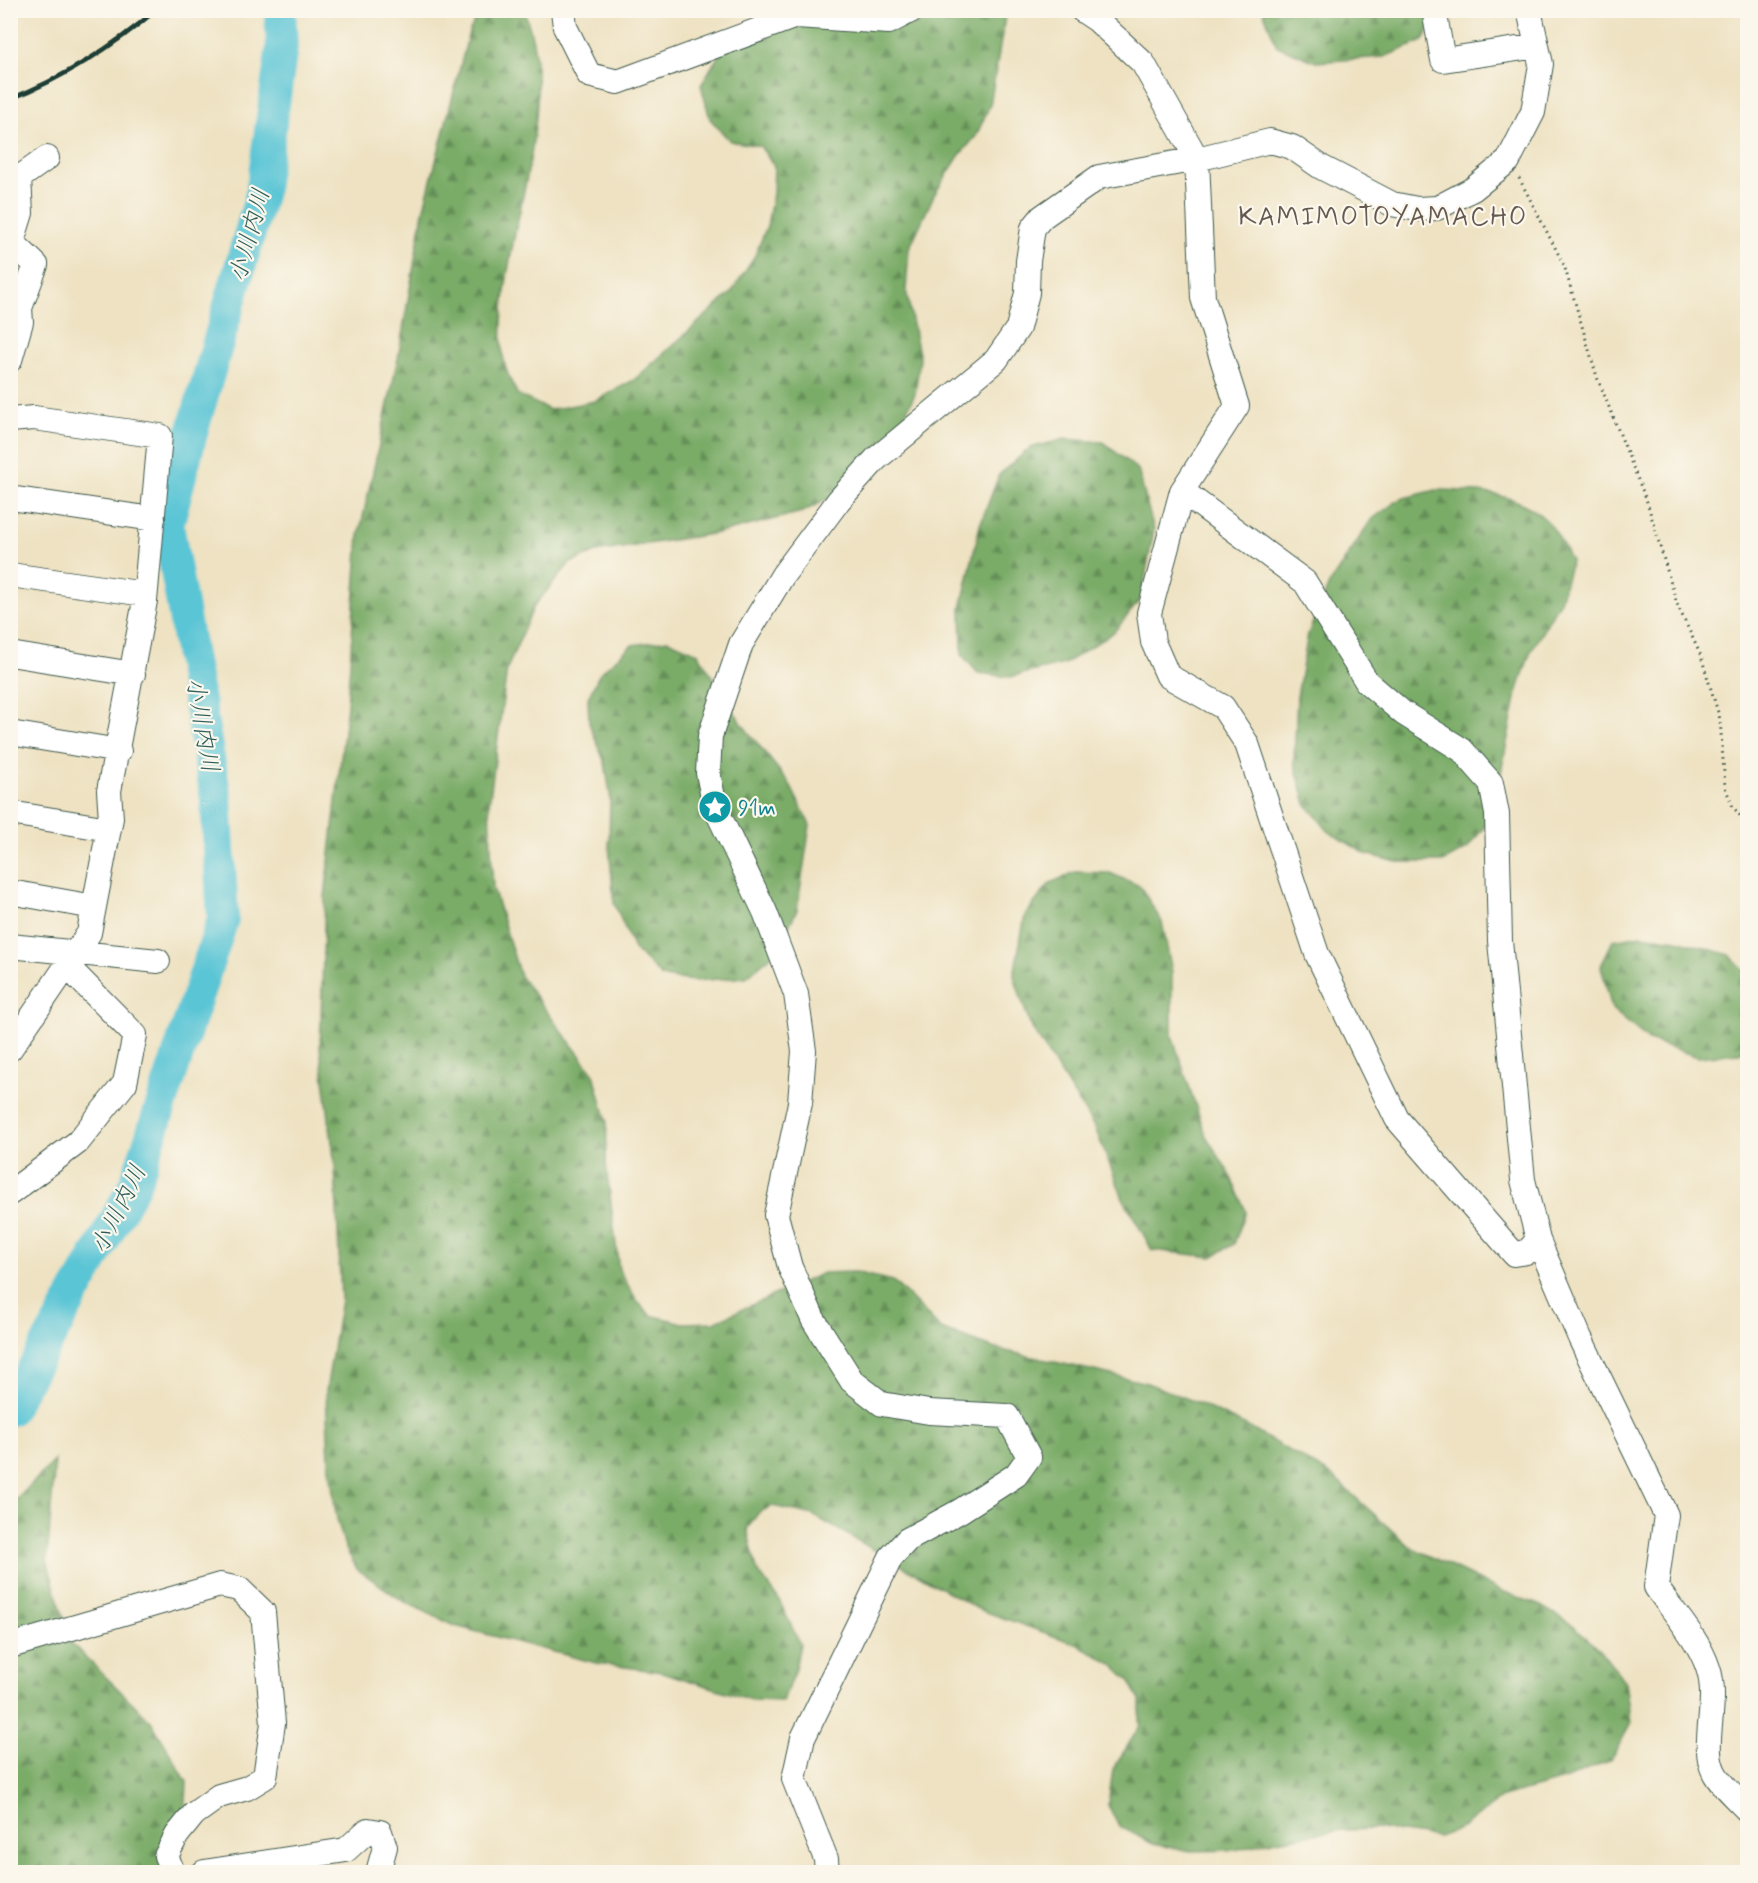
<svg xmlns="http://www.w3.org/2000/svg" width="1758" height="1883" font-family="Mynerve,'Klee One',sans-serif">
  <defs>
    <pattern id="forest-firs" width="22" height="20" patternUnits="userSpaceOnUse" patternTransform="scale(1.5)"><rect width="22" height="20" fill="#7aac68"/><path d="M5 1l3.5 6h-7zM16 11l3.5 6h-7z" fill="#638d56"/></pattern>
  </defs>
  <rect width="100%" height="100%" fill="#fbf7ec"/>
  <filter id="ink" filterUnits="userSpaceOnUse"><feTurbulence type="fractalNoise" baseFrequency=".0167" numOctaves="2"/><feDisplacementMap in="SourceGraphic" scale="12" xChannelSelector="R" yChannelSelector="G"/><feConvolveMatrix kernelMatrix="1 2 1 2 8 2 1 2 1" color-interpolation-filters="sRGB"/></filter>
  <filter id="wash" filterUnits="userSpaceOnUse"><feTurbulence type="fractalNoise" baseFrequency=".008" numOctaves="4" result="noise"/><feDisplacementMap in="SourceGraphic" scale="24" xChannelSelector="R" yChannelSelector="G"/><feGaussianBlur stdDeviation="1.35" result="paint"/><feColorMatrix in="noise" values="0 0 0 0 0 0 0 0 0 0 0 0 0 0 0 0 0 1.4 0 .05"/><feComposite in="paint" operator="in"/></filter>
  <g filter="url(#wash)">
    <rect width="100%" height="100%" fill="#eee2c2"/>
    <!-- forest -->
    <path fill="url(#forest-firs)" stroke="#4c744e" stroke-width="1.5" d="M480,11H524C558,98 518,196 506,284C503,310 499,336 504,361C506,373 513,385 518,395L550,410L595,401L634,380L731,293L754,258L767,226L773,194L774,166L760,146L730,141L710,119L701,85L724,46L799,11H1006L990,105L976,136L959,156L934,195L909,249L906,290L920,359L915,394L898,429L835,496L802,512L724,532L596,552L570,563L534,606L507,669L489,805L493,888L520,976L594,1074L607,1122L606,1163L619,1270L637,1301L650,1315L683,1323L714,1322L823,1273L854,1272L893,1281L941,1329L993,1348L1147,1383L1196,1402L1248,1427L1331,1475L1409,1546L1497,1589L1541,1606L1573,1625L1604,1654L1625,1682L1631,1723L1611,1760L1564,1780L1502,1797L1464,1827L1438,1837L1380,1829L1341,1830L1276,1840L1235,1850L1191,1851L1153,1844L1119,1826L1108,1805L1113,1769L1140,1726V1700L1129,1680L1112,1664L1079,1645L978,1609L813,1515L773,1506L759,1512L747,1529L757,1570L778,1598L800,1644L795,1669L783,1701L752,1700L662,1672L596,1663L455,1626L403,1601L357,1569L345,1547L336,1515L329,1461L326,1391L341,1300L335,1166L320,1048L325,897L347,705L359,535L398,359L423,212L469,32Z
      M1263,11H1437L1423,41L1384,57L1316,62L1277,46Z
      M1065,439L1103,442L1138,470L1154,530L1141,599L1114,632L1064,664L1010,677L978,673L962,655L961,608L980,525L999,475L1030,448Z
      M1436,490C1476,491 1517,491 1547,521C1557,531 1564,548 1571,561L1560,601L1530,653L1517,693L1492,817L1467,849L1443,862H1397L1366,854L1329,832L1306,804L1294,762L1297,697L1308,634L1329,584L1371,520L1400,499Z
      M668,640L698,653L742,724L789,783L810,825L797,910L776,952L746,977L694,981L662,977L634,949L614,903L609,846L610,794L605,763L589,723L588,698L600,673L632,645Z
      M1075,872L1110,873L1140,886L1162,922L1172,972V1036L1206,1136L1228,1171L1246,1211L1234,1244L1212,1257L1152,1250L1123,1198L1095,1128L1030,1025L1014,976L1025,915L1050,883Z
      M1641,935L1677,940L1730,955L1747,974V1049L1739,1053L1698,1057L1649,1040L1612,1009L1601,966L1613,940Z
      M55,1460L47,1561L71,1643L151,1721L187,1782L184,1844L167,1872H11V1505Z"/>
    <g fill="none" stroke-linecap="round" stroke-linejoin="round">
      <!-- river -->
      <path stroke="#5ac5d5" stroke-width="32" d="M10,1410L135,1184L223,919L216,798L168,525L193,429L261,195L282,47L280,10"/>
    </g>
  </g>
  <g filter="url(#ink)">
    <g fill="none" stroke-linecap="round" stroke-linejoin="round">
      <defs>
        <path id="minor" d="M563,10L565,27L589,75L618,82L796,16L889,22L912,10
          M1082,10L1097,20L1143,63L1197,159L1203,298L1237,406L1182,491L1149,613L1153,642L1168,676L1223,707L1247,744L1317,954L1397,1119L1514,1254L1527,1252L1538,1240
          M1434,10L1443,60L1537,46
          M10,360L21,322L20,308L36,265L12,242L21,213L19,178L47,158
          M10,420L34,418L160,436L145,601L109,791L111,818L89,933L10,1049
          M1182,491L1305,582L1367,682L1403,713L1462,750L1491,783L1497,814L1500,941L1523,1180L1538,1240L1580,1338L1666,1515L1656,1587C1674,1613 1698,1638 1708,1668C1720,1702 1700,1744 1714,1772C1721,1786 1737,1799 1748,1811
          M10,498L153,519
          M10,575L145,594
          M10,654L133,674
          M10,733L119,751
          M10,813L109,829
          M10,892L94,907
          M10,946L158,961
          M10,1193L78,1142L125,1083L135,1035L67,966
          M10,1646L220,1585L239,1589L263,1612L273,1723L265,1777L247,1788L219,1796L194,1814L177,1835L166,1856L173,1872
          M204,1872L346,1850L368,1830L380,1832L385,1847L378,1872
          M827,1872L826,1859L794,1779L803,1738L891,1557L907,1540L960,1511L1016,1475L1029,1457L1007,1416L929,1412L882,1404L852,1381L813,1319L790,1267L776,1215L800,1103L804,1051L796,994L765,912L715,807L708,773L710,736L741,644L783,575L839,500L876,459L996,360L1018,328L1027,293L1028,261L1033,228L1042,217L1099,177L1197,159L1270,141L1292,147L1321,167L1392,204L1417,209L1437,208L1473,189L1508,161L1533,112L1541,64L1529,10"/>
      </defs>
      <!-- minor casing -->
      <use href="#minor" stroke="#3e5649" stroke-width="26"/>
      <!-- path -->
      <path stroke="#3e5649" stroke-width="3" stroke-dasharray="1.5 4.5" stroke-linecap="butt" d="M1519,178L1564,265L1597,377L1647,502L1677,604L1701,656L1720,719L1725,787L1733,807L1748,825"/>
      <!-- minor -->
      <use href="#minor" stroke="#fff" stroke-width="24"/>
      <!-- rail -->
      <path stroke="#1f3d34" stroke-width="4.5" d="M10,99C62,79 114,46 156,10"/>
    </g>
  </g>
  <!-- icons -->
  <defs>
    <symbol id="sight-disc" viewBox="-11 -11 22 22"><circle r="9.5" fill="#0f9aa8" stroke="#fbf7ec"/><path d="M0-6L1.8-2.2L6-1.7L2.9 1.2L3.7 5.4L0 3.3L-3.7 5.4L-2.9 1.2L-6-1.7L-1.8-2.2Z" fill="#fff"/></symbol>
  </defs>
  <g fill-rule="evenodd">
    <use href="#sight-disc" x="696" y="788" width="38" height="38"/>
  </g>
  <g text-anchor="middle" stroke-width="4.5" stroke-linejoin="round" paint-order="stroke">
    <!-- culture labels -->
    <g font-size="22" fill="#0d838f" stroke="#fbf7ec" text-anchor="start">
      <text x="738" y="815">91m</text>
    </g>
    <!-- water labels -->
    <g font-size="24" font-style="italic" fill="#2e5f5c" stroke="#fbf7ec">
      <text transform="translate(249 235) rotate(-75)" y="8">小川内川</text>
      <text transform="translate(203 725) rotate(80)" y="8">小川内川</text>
      <text transform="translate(118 1209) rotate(-64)" y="8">小川内川</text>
    </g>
    <!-- quarter labels -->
    <g font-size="26" letter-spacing="1.5" fill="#655a52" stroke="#fbf7ec">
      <text x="1383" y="225">KAMIMOTOYAMACHO</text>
    </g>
  </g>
  <!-- margin -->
  <rect width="1758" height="1883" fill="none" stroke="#fbf7ec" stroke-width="36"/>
</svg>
